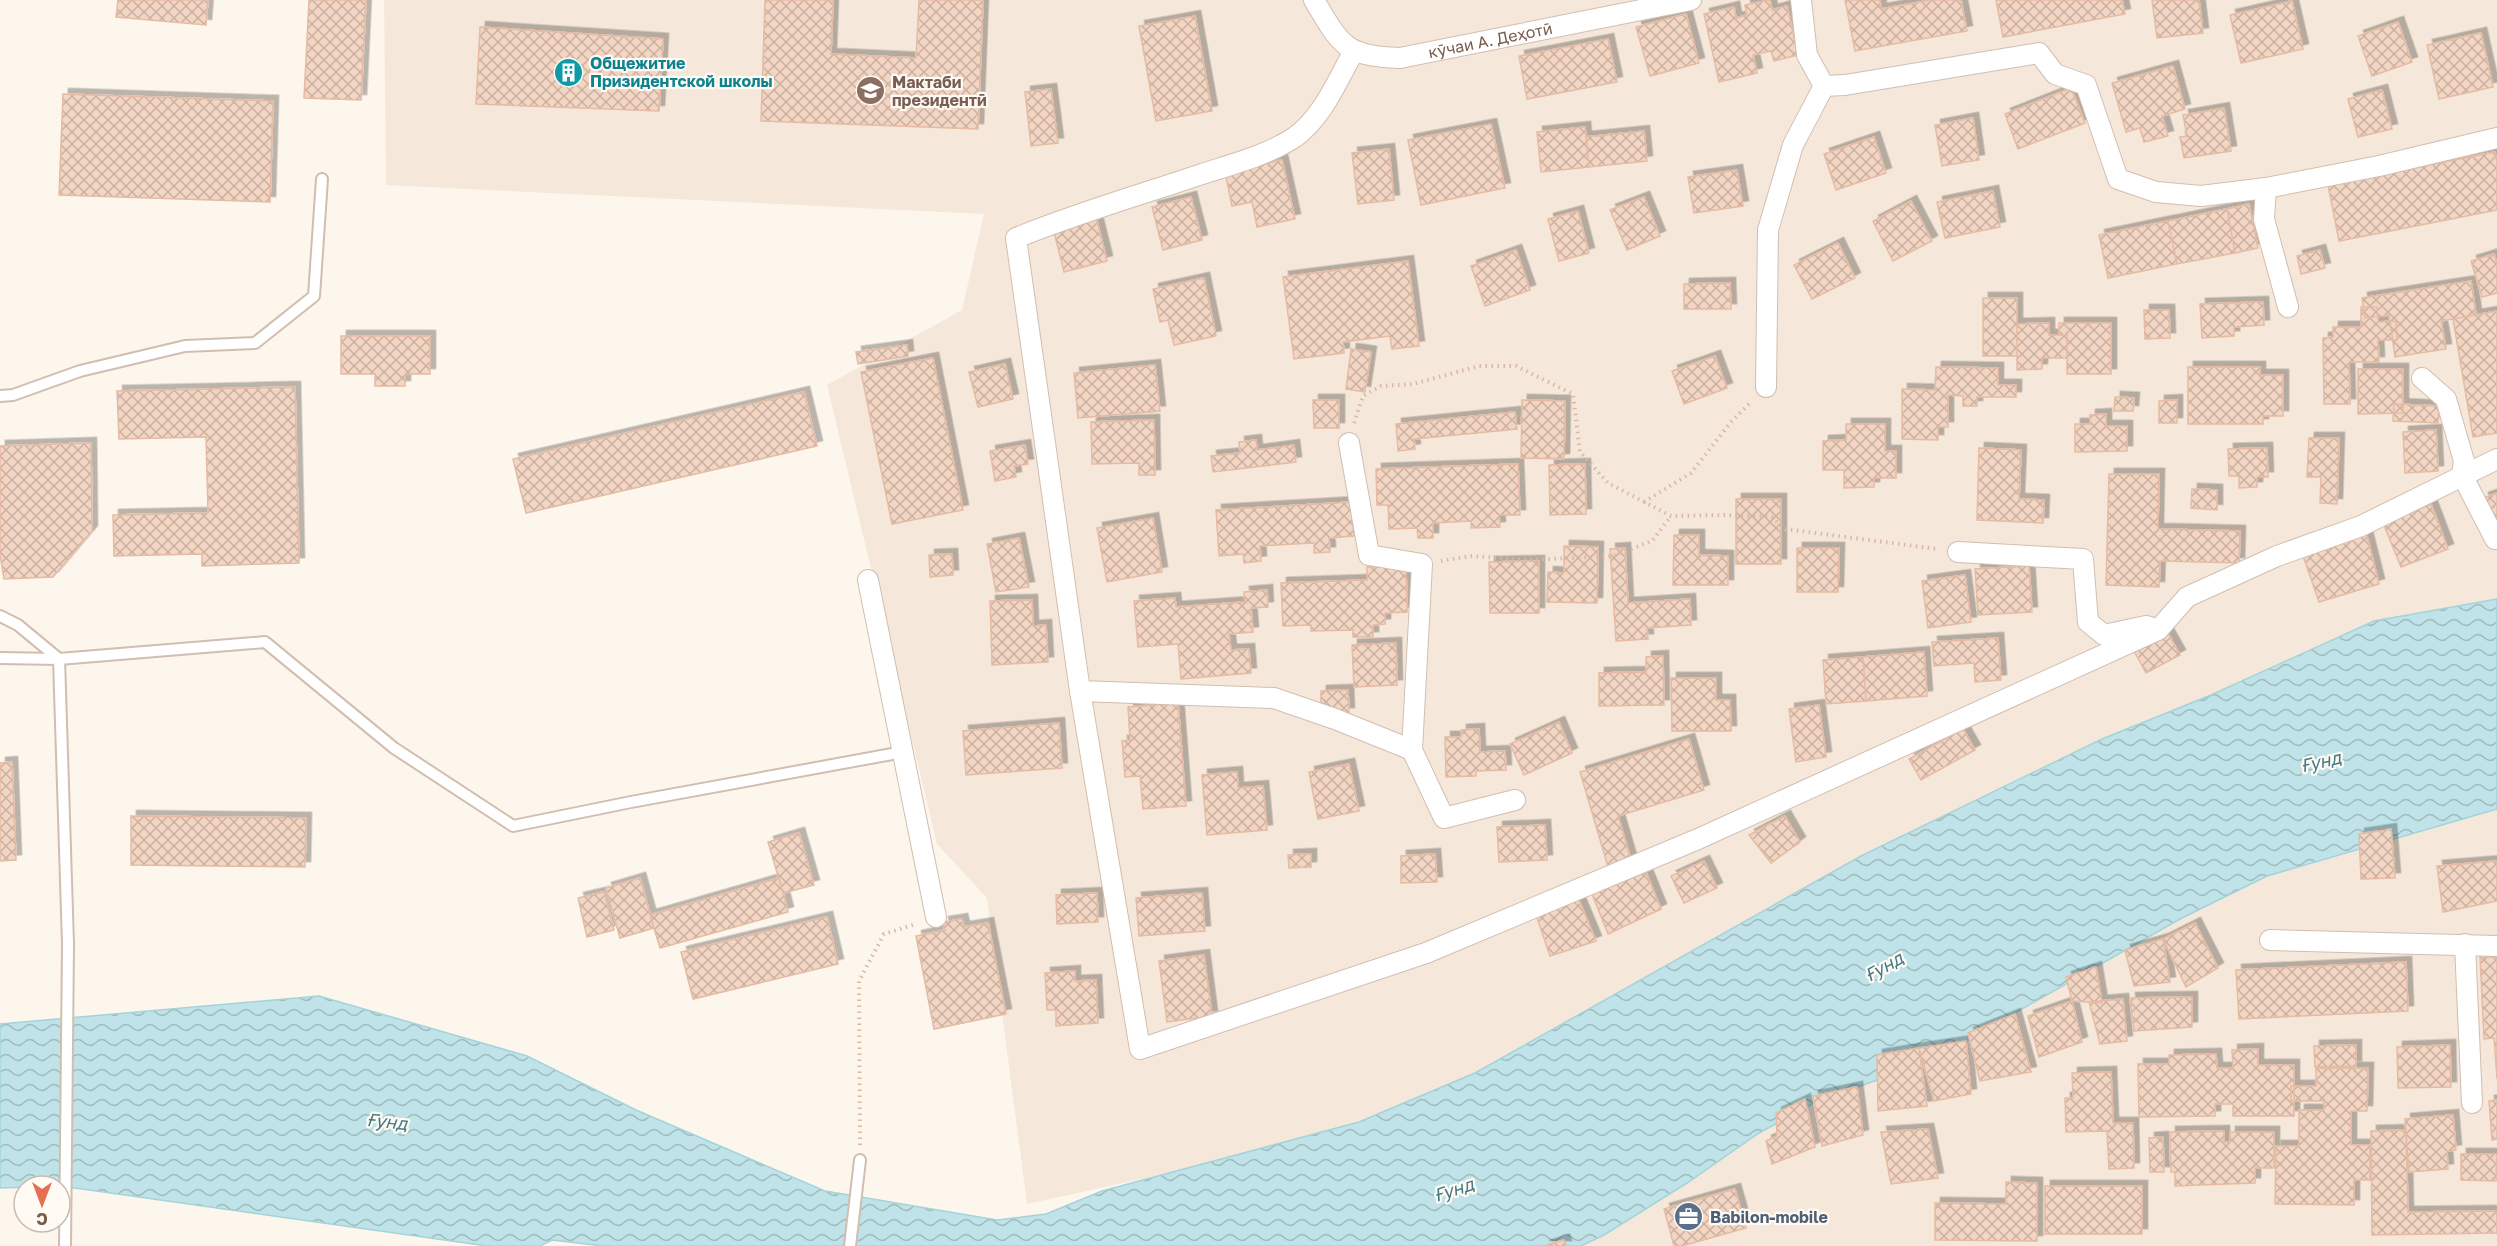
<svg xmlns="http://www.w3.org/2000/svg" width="2497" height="1246" font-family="'Golos Text',sans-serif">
  <defs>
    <pattern id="water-waves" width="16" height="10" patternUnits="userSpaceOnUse" patternTransform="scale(1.5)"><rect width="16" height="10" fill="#bfe3e8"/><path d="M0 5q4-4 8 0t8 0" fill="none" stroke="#a0bbbe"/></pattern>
    <pattern id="building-cross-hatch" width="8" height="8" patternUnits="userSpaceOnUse" patternTransform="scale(1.5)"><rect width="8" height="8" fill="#f3d5c3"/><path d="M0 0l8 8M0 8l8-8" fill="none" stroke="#cab0a1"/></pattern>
    <filter id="shadow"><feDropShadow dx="5.5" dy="-5.5" stdDeviation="0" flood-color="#0004"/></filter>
  </defs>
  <rect width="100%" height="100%" fill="#fdf6ec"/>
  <!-- residential -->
  <path fill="#f5e8da" d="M384,0H2497V599L2374,621L2211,695L2102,739L1861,856L1475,1073L1359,1122L1192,1168L1027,1204L987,898L937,844L827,385L962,310L984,214L386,185Z
    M2497,809V1246H1581L1604,1235L1687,1183L1759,1133L1814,1103L1910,1068L1966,1041L2180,919L2267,876Z"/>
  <!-- water -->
  <path fill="url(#water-waves)" stroke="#a5d3da" stroke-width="1.5" d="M2497,599V809L2267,876L2180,919L1966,1041L1910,1068L1814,1103L1759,1133L1687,1183L1604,1235L1581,1246H603L552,1240L540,1246H487L75,1188H60V1186L0,1188V1024L319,996L527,1056L636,1110L825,1191L997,1220L1046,1214L1102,1191L1359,1122L1475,1073L1861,856L2102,739L2211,695L2374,621Z"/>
  <!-- building -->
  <path fill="url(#building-cross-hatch)" stroke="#e6bba3" stroke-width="1.5" filter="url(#shadow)" d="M118,0H208L206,25L116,17Z
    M309,0H366L361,100L304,98Z
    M765,0H833L831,54L916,58L919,0H983L978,129L761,121Z
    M1770,0L1772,10L1787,6L1798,55L1774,61L1771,51L1753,55L1757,73L1719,82L1704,14L1734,7L1736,18L1747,15L1745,5Z
    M1845,0H1880L1881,9L1931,0H1961L1967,31L1855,51Z
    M1996,0H2122L2125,14L2003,37Z
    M2152,0H2199L2203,33L2157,38Z
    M2292,1L2303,49L2241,63L2230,15Z
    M1686,14L1699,63L1650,76L1636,27Z
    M1195,16L1212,111L1156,121L1139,26Z
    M2398,22L2412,62L2372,76L2358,36Z
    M480,27L663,39L659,111L476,104Z
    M2481,33L2493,87L2439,99L2427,45Z
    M1608,39L1617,82L1527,99L1519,56Z
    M2173,66L2185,109L2162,116L2168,136L2144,142L2140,128L2126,132L2112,83Z
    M2071,88L2085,123L2018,149L2005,114Z
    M1051,89L1058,143L1031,146L1025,92Z
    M2382,90L2392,129L2358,137L2348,99Z
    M63,94L273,101L270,202L59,195Z
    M2224,108L2231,151L2184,158L2180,137L2187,136L2183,115Z
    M1973,118L1979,160L1942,166L1935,125Z
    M1491,124L1505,188L1421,205L1408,140Z
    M1585,127L1589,167L1541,172L1537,132Z
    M1644,131L1647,161L1589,167L1586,137Z
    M1874,137L1886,173L1836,190L1824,154Z
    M1389,149L1394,200L1358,204L1352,153Z
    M2495,152L2497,162V210L2339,241L2328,185Z
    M1282,160L1295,219L1257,227L1252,202L1232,206L1225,172Z
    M1737,170L1743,206L1694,213L1688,177Z
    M1993,191L2000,227L1945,238L1937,202Z
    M1191,197L1202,240L1163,250L1152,207Z
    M1644,197L1660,236L1627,250L1610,210Z
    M1911,201L1932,241L1893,261L1873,221Z
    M2249,204L2258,248L2235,253L2227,209Z
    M2227,209L2235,253L2177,264L2168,221Z
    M1578,211L1589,253L1559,261L1548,219Z
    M1096,217L1107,261L1064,272L1053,228Z
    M2168,221L2177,264L2108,278L2099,235Z
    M1838,243L1855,278L1812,299L1794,265Z
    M1516,250L1530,290L1485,306L1471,266Z
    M2320,250L2325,268L2301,274L2297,256Z
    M2494,254L2497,264V293L2482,297L2471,261Z
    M1408,261L1419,346L1392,349L1390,336L1343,342L1344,353L1294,359L1283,277Z
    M1204,278L1216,336L1174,345L1168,320L1160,322L1153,289Z
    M2471,281L2476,315L2441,321L2446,349L2395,357L2389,315L2365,318L2362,298Z
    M1730,283L1731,309H1684V284Z
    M1983,298H2017V356H1983Z
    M2263,302L2264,325L2234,327V336L2202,338L2200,304Z
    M2361,307H2377L2378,322L2396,321L2397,340H2378L2379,362H2349L2350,404H2324L2323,338L2333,337V327H2361Z
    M2144,310H2169L2170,338L2145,339Z
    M2497,311V433L2473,437L2453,319Z
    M2049,323V335H2067V358H2042V369L2017,370V324Z
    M2059,323H2111V374H2067V335H2059Z
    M341,336H430V374H405V386H375V374H341Z
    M907,345L908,356L858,364L856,352Z
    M1351,349L1371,352L1365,392L1346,389Z
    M1715,356L1727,388L1684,404L1672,371Z
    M933,358L963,510L892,524L861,372Z
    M1005,364L1013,399L978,407L969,372Z
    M1155,365L1160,411L1078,418L1074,373Z
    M1936,367L1998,368V385H2016V397H1977V406H1963V396L1948,395V427H1938V440L1902,439V389L1935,390Z
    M2188,367H2260V375H2283V416H2263V424H2188Z
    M2358,369H2403V413L2358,414Z
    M295,387L299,563L202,566V554L114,556L113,515L208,513L206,437L119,439L117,391Z
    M804,392L817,446L526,513L513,459Z
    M2115,397L2134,398L2133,411H2114Z
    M1313,400H1339V428H1314Z
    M1522,400L1565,401L1564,459L1521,458Z
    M2177,400V423H2159V401Z
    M2394,404L2439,406L2438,423L2393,421Z
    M1515,412L1517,429L1414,439L1415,449L1398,451L1396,424Z
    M2106,414V426H2127V451L2075,452V424H2090V415Z
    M1154,420L1155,475H1139V463L1092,464L1091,422Z
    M1846,424H1885V451H1896V478H1874V487L1844,488V470H1823V441L1846,440Z
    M2436,430L2438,471L2405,473L2403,432Z
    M2309,438H2339L2337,504L2320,503L2321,477H2307Z
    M1256,440L1257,450L1294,445L1296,462L1213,472L1211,456L1240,453L1239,442Z
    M91,443L92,531L53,577L4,579L0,555V446Z
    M1025,445L1028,464L1014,466L1016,477L995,481L990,451Z
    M1979,448L2021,450L2019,499L2044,500L2043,523L1977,520Z
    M2267,448L2268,477H2257V487L2239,488V476H2229L2228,449Z
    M1518,464L1520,515H1499L1500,527L1471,528V521L1433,523V538H1418L1417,528L1389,529L1388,505H1377L1376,469Z
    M1585,464L1586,514L1550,515L1549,465Z
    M2109,474H2159L2158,529L2240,531L2239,563L2160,561L2159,587L2106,585Z
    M2192,489L2217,490V510L2191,508Z
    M2497,493V537L2483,498Z
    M1736,499H1781V564H1736Z
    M1352,502L1354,536L1329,538L1330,552L1314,553V543L1260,546L1261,561L1244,563L1243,554L1219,556L1216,510Z
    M2431,504L2448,549L2401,567L2383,523Z
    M1153,518L1162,572L1107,582L1097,528Z
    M2366,532L2379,584L2319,602L2303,556Z
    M1674,535H1699V555L1728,556V585H1673Z
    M1019,538L1029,587L996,592L987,544Z
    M1564,546L1598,547L1597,603L1547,602L1548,572L1564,573Z
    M1625,548L1628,603L1690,599L1691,625L1647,628L1648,639L1616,641L1610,549Z
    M1797,548H1839L1838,592H1797Z
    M952,554L953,575L930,577L929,555Z
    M1539,561V613H1490L1489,562Z
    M1406,566L1407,612L1385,613V624L1373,625V637H1353V630L1311,631V625L1283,626L1281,583L1367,580V567Z
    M2029,566L2032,612L1978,615L1975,569Z
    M1965,575L1971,622L1928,628L1922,581Z
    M1267,590L1268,607L1251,608L1253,632L1229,634L1231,650L1249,649L1251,673L1181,679L1178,644L1138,647L1134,601L1175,598L1176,607L1245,602L1244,592Z
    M1032,600L1033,626L1046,625L1048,662L992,665L990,601Z
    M2161,621L2180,655L2146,673L2127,638Z
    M1998,638L2001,680L1975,682L1974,663L1934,666L1932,642Z
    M1396,643L1397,685L1354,687L1352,645Z
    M1924,652L1927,696L1866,701L1863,657Z
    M1663,656L1664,705L1599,706V673L1646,672V657Z
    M1863,657L1866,701L1826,704L1823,660Z
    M1671,678H1716V700H1730L1731,731H1672Z
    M1348,690L1349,713H1321V691Z
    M1178,703L1186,806L1143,809L1140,776L1125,777L1122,741L1130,740L1128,707Z
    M1819,705L1826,757L1796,762L1789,709Z
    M1559,722L1572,753L1524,775L1510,744Z
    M1059,723L1062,768L966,775L963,731Z
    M1479,729L1480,752L1505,751L1506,770L1476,771V776L1446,777L1445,737H1461V730Z
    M1963,729L1975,750L1921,780L1909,759Z
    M1689,739L1704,790L1618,816L1632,863L1609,870L1580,772Z
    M12,762L16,860L0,861V763Z
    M1349,764L1359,811L1318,819L1309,772Z
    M1237,772L1238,788L1263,786L1267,830L1207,835L1202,775Z
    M131,816L306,818L305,867L131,865Z
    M1785,816L1800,842L1771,863L1749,835Z
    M1545,825L1547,860L1499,862L1497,827Z
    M2391,829L2395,878L2361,879L2359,834Z
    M799,833L814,885L783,893L768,842Z
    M1311,854V867L1289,868L1288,855Z
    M1435,854L1437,882L1401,883V856Z
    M1704,861L1717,888L1684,903L1671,876Z
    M2497,861V901L2443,912L2437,866Z
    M1646,872L1661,909L1608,934L1592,894Z
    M640,878L654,928L620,938L606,888Z
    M779,878L788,912L660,948L650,915Z
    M604,892L614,930L587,937L578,898Z
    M1097,893L1098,922L1057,924L1056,895Z
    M1202,893L1205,931L1139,936L1136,898Z
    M1578,898L1596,941L1550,956L1536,915Z
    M827,917L838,964L693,999L681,952Z
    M962,919L964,927L988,923L1006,1014L934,1029L916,936L945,930L943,922Z
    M2195,923L2218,968L2186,987L2163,939Z
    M2163,939L2170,982L2134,986L2125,950Z
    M1204,955L1212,1016L1167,1022L1159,961Z
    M2480,957H2497V1079L2494,1038L2484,1039Z
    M2406,962L2408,1011L2239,1019L2236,970Z
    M2096,967L2102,1003L2072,1001L2066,977Z
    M1075,971V981L1096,980L1098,1023L1056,1026V1010H1047L1045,973Z
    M2192,997V1027L2134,1031L2130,998Z
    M2123,999L2127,1041L2100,1044L2089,1002Z
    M2072,1001L2082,1042L2039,1057L2028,1016Z
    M2015,1014L2031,1072L1980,1081L1968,1033Z
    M1966,1041L1971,1094L1934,1101L1919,1048Z
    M2356,1045V1066L2315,1067L2314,1046Z
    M2450,1045L2451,1087L2398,1088L2397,1047Z
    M1919,1048L1927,1106L1878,1111L1877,1055Z
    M2258,1049V1065H2294V1116H2233V1104H2215V1116L2139,1117L2138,1064H2169V1055L2216,1054L2217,1068H2233L2232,1050Z
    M2316,1068H2368L2367,1111H2351V1145H2370V1180H2354V1205L2275,1204L2276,1146H2299V1110H2324V1101H2291V1086H2316Z
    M2111,1072L2113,1123H2133L2134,1168L2109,1169L2107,1131L2066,1132L2065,1098H2073L2072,1073Z
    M1857,1087L1863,1135L1822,1146L1813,1096Z
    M1805,1099L1815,1147L1772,1164L1766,1141L1777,1136L1776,1113Z
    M2497,1100V1139L2492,1140L2489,1101Z
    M2453,1115L2456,1150L2447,1151L2448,1169L2409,1172L2405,1119Z
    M1928,1129L1938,1178L1891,1184L1881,1132Z
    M2406,1130L2408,1212L2497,1211V1233L2372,1235L2371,1131Z
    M2224,1131V1142H2230V1132H2274V1168H2255V1183L2175,1186V1172H2171L2170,1132Z
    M2163,1137L2164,1172H2150L2149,1138Z
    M2461,1154H2497L2496,1181L2461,1180Z
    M2006,1182L2037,1183V1241L1935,1240V1203L2006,1204Z
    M2045,1186H2142V1234H2045Z
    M1735,1189L1746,1228L1682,1246H1674L1664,1209Z
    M1564,1240L1566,1246H1544Z"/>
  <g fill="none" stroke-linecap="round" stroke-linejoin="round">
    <defs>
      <path id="lane" d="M0,396L13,395L80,371L185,346L255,343L314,296L322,179
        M0,616L18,625L59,659L68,944L65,1246
        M0,658L59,659L265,642L394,748L513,826L631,802L903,752
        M850,1246L860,1160"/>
      <g id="street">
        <path id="s1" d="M1314,0C1341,45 1344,56 1400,58L1691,0"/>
        <path d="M1354,51C1338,79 1323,117 1295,137C1268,155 1233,164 1202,174C1140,195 1077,213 1016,238L1080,691L1140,1049L1426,953L1698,839L2158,630L2187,597L2277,556L2361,526L2497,459"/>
        <path d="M1824,86L1845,85L2039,53L2055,74L2086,85L2118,179L2156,192L2201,196L2266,188L2379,166L2497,138"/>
        <path d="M2266,188L2264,219L2288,307"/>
        <path d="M2422,378L2446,399L2464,461L2462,475L2495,539"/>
        <path d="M1766,387L1768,230L1793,145L1824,86L1807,55L1801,0"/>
        <path d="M1349,443L1369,555L1422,564L1412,750L1444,818L1515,800"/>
        <path d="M1958,552L2083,559L2088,622L2104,635L2146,626L2150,627"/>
        <path d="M868,580L936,917"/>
        <path d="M1080,691L1274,698L1335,719L1412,750"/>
        <path d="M2270,940L2497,946"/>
        <path d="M2465,944L2472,1103"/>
      </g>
    </defs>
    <!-- lane casing -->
    <use href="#lane" stroke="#d1beb0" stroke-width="14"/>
    <!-- street casing -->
    <use href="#street" stroke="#d1beb0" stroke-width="22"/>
    <!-- path -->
    <path stroke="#d9b8a5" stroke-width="4" stroke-dasharray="1.5 4.5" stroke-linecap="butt" d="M1354,423L1363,396L1381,386L1413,384L1479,366H1516L1573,394L1580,452L1608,483L1671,516L1726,515L1772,517L1785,529L1937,549
      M1644,502L1691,473L1731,422L1751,402
      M1441,561L1472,556L1531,560L1613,556L1652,541L1671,516
      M860,1145L859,981L884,934L916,924"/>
    <!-- lane -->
    <use href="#lane" stroke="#fff" stroke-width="10"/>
    <!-- street -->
    <use href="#street" stroke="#fff" stroke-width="20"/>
  </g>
  <!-- icons -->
  <defs>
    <symbol id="building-disc" viewBox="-11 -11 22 22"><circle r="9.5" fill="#0f9aa8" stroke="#fffaf3"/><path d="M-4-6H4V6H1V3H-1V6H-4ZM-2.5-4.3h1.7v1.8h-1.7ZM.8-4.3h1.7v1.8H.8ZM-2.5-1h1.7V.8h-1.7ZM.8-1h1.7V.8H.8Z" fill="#fff"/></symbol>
    <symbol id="school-disc" viewBox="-11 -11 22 22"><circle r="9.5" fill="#8d6e63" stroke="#fffaf3"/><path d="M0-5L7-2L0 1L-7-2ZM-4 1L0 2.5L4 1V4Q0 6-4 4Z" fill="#fff"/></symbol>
    <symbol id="office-disc" viewBox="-11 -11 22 22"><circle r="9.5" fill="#5c6f8a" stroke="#fffaf3"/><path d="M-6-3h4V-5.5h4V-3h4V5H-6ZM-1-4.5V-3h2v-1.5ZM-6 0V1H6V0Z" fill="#fff"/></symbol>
  </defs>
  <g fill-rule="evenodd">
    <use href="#building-disc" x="552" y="56" width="33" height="33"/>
    <use href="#school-disc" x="854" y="74" width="33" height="33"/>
    <use href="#office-disc" x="1672" y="1200" width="33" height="33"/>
  </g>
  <g text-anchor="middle" stroke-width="4.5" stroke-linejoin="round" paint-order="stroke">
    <!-- street labels -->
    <g font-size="16" fill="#7a5c4d" stroke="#fffaf3">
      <text dy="6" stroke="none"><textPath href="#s1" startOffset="204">кӯчаи А. Деҳотӣ</textPath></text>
    </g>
    <!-- culture labels -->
    <g font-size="16" font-weight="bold" fill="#0d838f" stroke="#fffaf3" text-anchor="start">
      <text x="590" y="69">Общежитие<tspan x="590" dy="18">Призидентской школы</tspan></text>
    </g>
    <!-- education labels -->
    <g font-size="16" font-weight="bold" fill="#785e54" stroke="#fffaf3" text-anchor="start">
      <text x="892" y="88">Мактаби<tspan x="892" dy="18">президентӣ</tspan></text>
    </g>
    <!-- service labels -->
    <g font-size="16" font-weight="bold" fill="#4e5e75" stroke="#fffaf3" text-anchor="start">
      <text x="1710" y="1223">Babilon-mobile</text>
    </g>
    <!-- water labels -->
    <g font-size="18" font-style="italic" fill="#437c86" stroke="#fffaf3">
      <text transform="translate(2321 762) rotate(-13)" y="6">Ғунд</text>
      <text transform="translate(1884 967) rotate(-30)" y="6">Ғунд</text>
      <text transform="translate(387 1122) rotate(6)" y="6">Ғунд</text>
      <text transform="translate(1454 1190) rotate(-18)" y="6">Ғунд</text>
    </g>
  </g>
  <!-- north arrow -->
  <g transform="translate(42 1204) rotate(180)"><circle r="28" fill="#fffaf3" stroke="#cabbb1" stroke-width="1.5"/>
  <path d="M0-4.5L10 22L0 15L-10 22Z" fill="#e76f51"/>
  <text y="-9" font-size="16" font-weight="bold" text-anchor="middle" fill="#7a5c4d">С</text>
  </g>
</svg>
